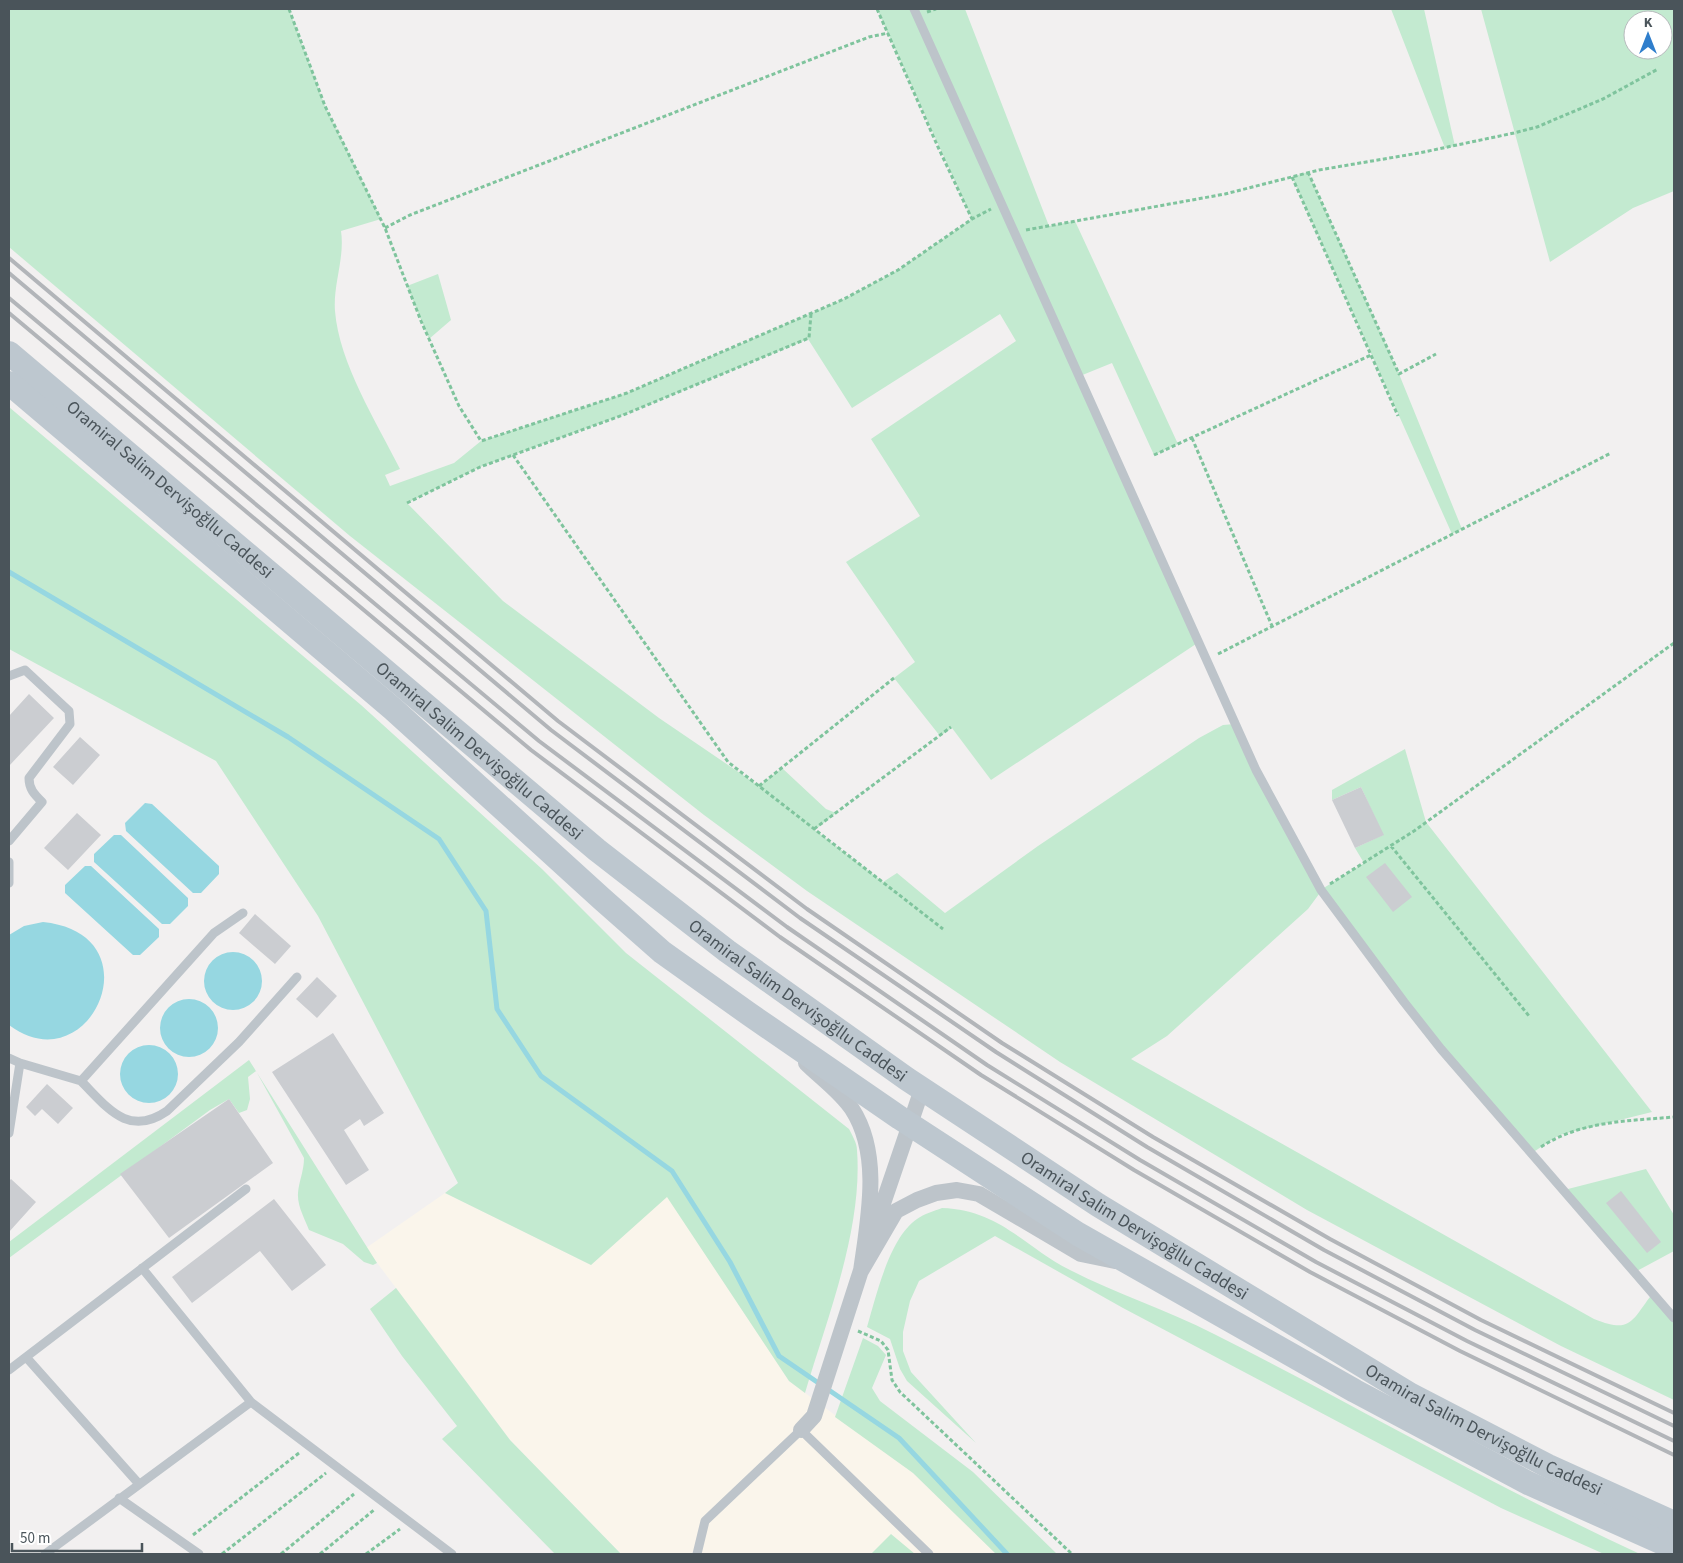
<svg xmlns="http://www.w3.org/2000/svg" width="1683" height="1563" font-family="'Source Sans 3',sans-serif">
  <rect width="100%" height="100%" fill="#f2f0f0"/>
  <!-- commercial -->
  <path fill="#faf5eb" d="M445,1193L591,1265L667,1196L789,1381L913,1473L996,1554H621L510,1440L366,1248Z"/>
  <!-- green -->
  <path fill="#c3ead0" fill-rule="evenodd" d="M9,9H289L325,106L381,219L341,231C345,258 333,284 335,311C339,363 377,423 400,469L385,475L390,486L454,463L481,441L627,393L844,299L898,270L972,219L877,9H965L1049,226L1075,221L1178,444L1154,455L1112,363L1080,376L1199,642L991,780L952,728L940,736L894,678L915,662L846,562L920,516L871,439L1016,341L1000,314L852,408L808,339L623,415L480,467L407,503L503,601L659,718L759,786L782,768L826,809L836,813L815,830L883,882L897,873L945,913L1038,846L1199,738L1223,725L1235,724L1322,889L1364,863L1355,848L1383,835L1361,787L1332,800V790L1405,749L1426,822L1652,1112L1559,1135L1532,1153L1441,1049L1322,890L1308,909L1167,1036L1131,1059L1594,1319C1632,1334 1631,1321 1653,1293L1674,1318V1400L1561,1346L1307,1210L1060,1062L807,891L704,815L350,536L9,247Z
    M1391,9H1424L1455,146L1445,148Z
    M1481,9H1674V191L1633,208L1550,262ZM1633,20H1663V50H1633Z
    M1308,172L1399,374L1462,529L1452,534L1292,177Z
    M438,274L451,320L429,339L407,286Z
    M9,407L361,705L542,869L626,953L849,1129C852,1135 857,1143 857,1150C863,1229 827,1318 805,1393L789,1381L667,1197L591,1265L445,1193L458,1183L318,916L216,761L9,649Z
    M249,1060L377,1263L373,1265L364,1262L343,1244L309,1230C305,1219 297,1206 298,1193C299,1181 304,1171 304,1158L256,1071L248,1077L250,1099L247,1110L239,1113L229,1099L210,1110L9,1258V1242Z
    M1646,1169L1674,1215V1251L1635,1272L1564,1190Z
    M942,1208C1000,1210 1023,1246 1070,1270C1117,1294 1167,1310 1214,1334C1357,1406 1495,1487 1640,1554H1604L1501,1508L1123,1308L995,1236L919,1281L910,1301L903,1332V1351L911,1372L976,1443L907,1381L900,1369L890,1339L867,1327C876,1297 889,1238 917,1219C924,1214 934,1211 942,1208Z
    M396,1288L510,1440L621,1554H555L442,1439L457,1426L402,1356L370,1309Z
    M863,1338L878,1346L886,1355L872,1388L880,1401L973,1472L1057,1554H996L913,1473L835,1417Z
    M891,1534L915,1554H871Z"/>
  <!-- water -->
  <path fill="#96d7e1" d="M145,803L152,804L219,866V874L201,893H193L126,831L125,823Z
    M114,835H121L188,898V906L170,924H162L94,862V854Z
    M85,866H91L159,929V937L140,955H133L65,893V885Z
    M43,922C158,934 90,1086 9,1025V935L24,926Z
    M204 981a29 29 0 1 1 58 0a29 29 0 1 1-58 0Z
    M160 1028a29 29 0 1 1 58 0a29 29 0 1 1-58 0Z
    M120 1074a29 29 0 1 1 58 0a29 29 0 1 1-58 0Z"/>
  <g fill="none" stroke-linecap="round" stroke-linejoin="round">
    <!-- stream -->
    <path stroke="#96d7e1" stroke-width="5" d="M9,572L288,737L439,839L486,911L497,1009L541,1076L672,1171L730,1262L779,1356L899,1438L1007,1554"/>
  </g>
  <!-- building -->
  <path fill="#cbcdd1" d="M29,694L54,718L9,766V716Z
    M80,737L100,755L73,785L53,767Z
    M1361,787L1384,835L1355,848L1332,800Z
    M77,813L101,835L68,870L44,848Z
    M1385,863L1412,897L1393,912L1366,877Z
    M255,914L291,946L275,964L239,933Z
    M317,977L337,996L317,1018L296,999Z
    M333,1033L384,1113L364,1126L360,1119L344,1130L369,1170L346,1185L272,1072Z
    M47,1084L73,1108L58,1124L42,1109L35,1116L26,1107Z
    M229,1099L273,1163L169,1238L120,1174Z
    M11,1179L36,1202L9,1232V1181Z
    M1621,1191L1661,1242L1647,1253L1606,1203Z
    M274,1199L326,1265L292,1291L260,1251L192,1303L172,1277Z"/>
  <g fill="none" stroke-linecap="round" stroke-linejoin="round">
    <!-- path -->
    <path stroke="#7fc49d" stroke-width="3" stroke-dasharray="4 2.5" stroke-linecap="butt" d="M289,9L325,106L385,228L421,321L459,406L481,441L627,393L844,299L898,270L972,219L991,209
      M877,9L938,147L972,219
      M927,12L936,9
      M1308,172L1399,374L1436,354
      M1292,177L1398,416
      M385,228L410,215L869,37L888,33
      M1026,230L1225,194L1319,170L1419,153L1514,133L1537,127L1603,99L1658,69
      M1192,438L1272,626
      M513,455L728,762L943,929
      M1154,455L1371,355
      M407,503L480,467L623,415L809,338L811,314
      M1218,654L1611,453
      M759,786L894,678
      M814,829L951,727
      M1391,846L1529,1016
      M1330,884L1414,831L1674,643
      M1541,1147C1580,1121 1628,1121 1674,1117
      M858,1331L881,1341L888,1350L892,1380L900,1392L1072,1554
      M193,1535L299,1453
      M222,1554L326,1473
      M281,1554L354,1494
      M320,1554L374,1510
      M366,1554L400,1529"/>
    <!-- service -->
    <path stroke="#bdc4ca" stroke-width="9" d="M914,9L1256,770L1321,890L1404,1002L1441,1049L1674,1318
      M9,676L25,670L69,711L70,724L29,778C29,789 34,794 42,802L9,841
      M9,862V883
      M9,1058L20,1063L9,1133
      M20,1063L81,1081L214,933L243,913
      M81,1081C107,1107 128,1138 167,1111L239,1042L297,977
      M142,1268L251,1402L452,1554
      M26,1357L139,1484
      M9,1370L246,1189
      M119,1498L199,1554
      M45,1554L251,1402
      M697,1554L705,1521L801,1430L929,1554"/>
    <!-- minor -->
    <path stroke="#bdc4ca" stroke-width="16" d="M806,1063C820,1077 841,1092 852,1109C882,1155 868,1220 861,1271L896,1211L917,1200L936,1193L957,1190L979,1194L1081,1254L1115,1261
      M874,1230L922,1089
      M801,1430L814,1416L864,1261"/>
    <!-- secondary -->
    <g stroke="#bdc7cf" stroke-width="24">
      <path id="s1" d="M9,353L597,850L727,951L907,1079L1098,1205L1411,1395L1548,1466L1674,1523"/>
      <path d="M9,383L393,709L602,899L662,952L749,1014L900,1118L1078,1234L1355,1391L1528,1483L1674,1548"/>
    </g>
    <!-- rail -->
    <path stroke="#b2b5b9" stroke-width="4" d="M9,258L558,721L807,909L1002,1043L1153,1137L1330,1239L1481,1320L1674,1413
      M9,273L551,730L800,918L996,1052L1147,1147L1324,1250L1475,1330L1674,1426
      M9,298L539,741L787,927L987,1065L1140,1160L1316,1262L1467,1341L1674,1441
      M9,313L531,750L780,937L981,1075L1134,1170L1310,1272L1460,1351L1674,1455"/>
  </g>
  <g text-anchor="middle" stroke-width="4.5" stroke-linejoin="round" paint-order="stroke">
    <!-- street labels -->
    <g font-size="18" fill="#4a545a" stroke="#fff">
      <text dy="6" stroke="none"><textPath href="#s1" startOffset="211">Oramiral Salim Dervişoğllu Caddesi</textPath></text>
      <text dy="6" stroke="none"><textPath href="#s1" startOffset="616">Oramiral Salim Dervişoğllu Caddesi</textPath></text>
      <text dy="6" stroke="none"><textPath href="#s1" startOffset="1021">Oramiral Salim Dervişoğllu Caddesi</textPath></text>
      <text dy="6" stroke="none"><textPath href="#s1" startOffset="1426">Oramiral Salim Dervişoğllu Caddesi</textPath></text>
      <text dy="6" stroke="none"><textPath href="#s1" startOffset="1831">Oramiral Salim Dervişoğllu Caddesi</textPath></text>
    </g>
  </g>
  <!-- border -->
  <rect width="1683" height="1563" fill="none" stroke="#4a545a" stroke-width="20"/>
  <!-- north arrow -->
  <g transform="translate(1648 35)"><circle r="24" fill="#ffffff" stroke="#b7bbbd"/>
  <path d="M0-4L9 19L0 12L-9 19Z" fill="#2f7ecc"/>
  <text y="-8" font-size="14" font-weight="bold" text-anchor="middle" fill="#4a545a">K</text>
  </g>
  <!-- scale -->
  <path d="M12 1543v8h130v-8" fill="none" stroke="#4a545a" stroke-width="2.5"/>
  <text x="20" y="1543" font-size="15" fill="#4a545a" stroke="#ffffff" stroke-width="4" paint-order="stroke">50 m</text>
</svg>
